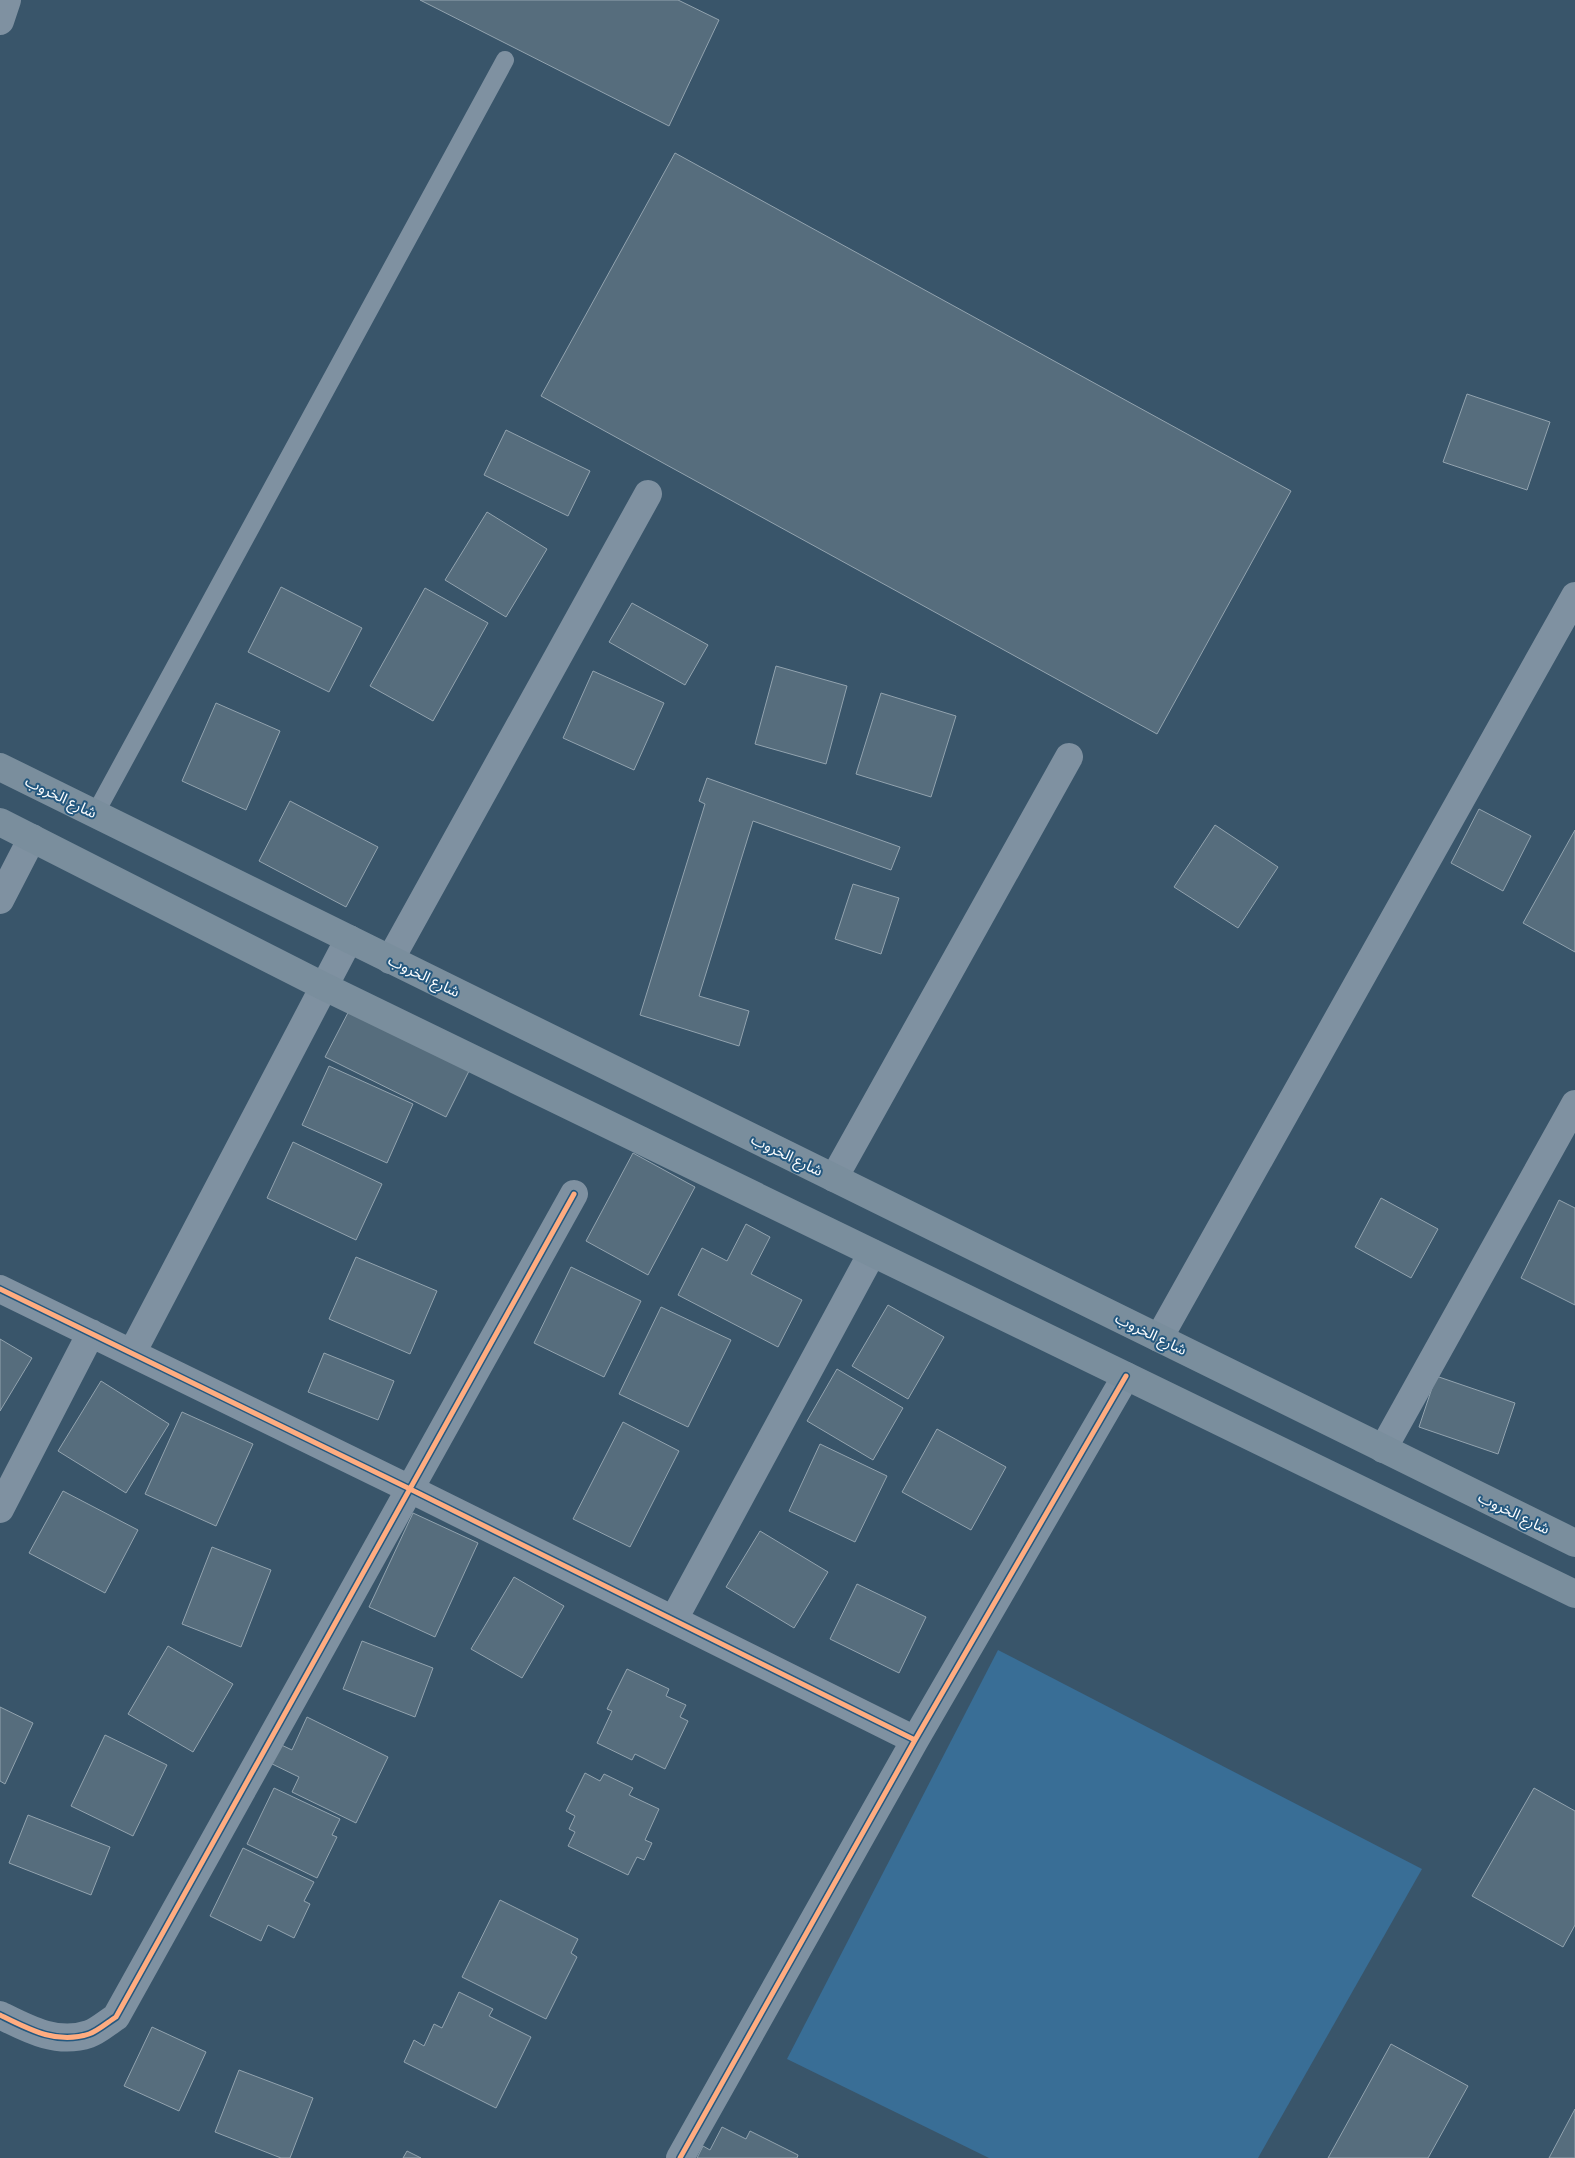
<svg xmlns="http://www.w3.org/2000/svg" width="1575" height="2158" font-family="Overpass,'Noto Sans Arabic',sans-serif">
  <rect width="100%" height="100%" fill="#39556a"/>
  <!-- green -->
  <path fill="#396e96" d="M998,1650L1422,1869L1258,2158H989L787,2059Z"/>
  <!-- building -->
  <path fill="#566d7d" stroke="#92a3af" d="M420,0H678L719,20L669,126Z
    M675,153L1291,491L1157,734L541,396Z
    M1467,394L1550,422L1527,490L1443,462Z
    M506,430L590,471L568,516L484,475Z
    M487,512L547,549L506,617L445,580Z
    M281,587L362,628L329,692L248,652Z
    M425,588L488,623L433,721L370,686Z
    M632,603L708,645L685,685L609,642Z
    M776,666L847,686L826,764L755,744Z
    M593,671L664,703L634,770L563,738Z
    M881,693L956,716L931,797L856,774Z
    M216,703L280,731L246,810L182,781Z
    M707,778L900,847L891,870L753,821L699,996L749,1011L739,1046L640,1015L705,804L699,801Z
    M290,801L378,847L346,907L259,861Z
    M1479,809L1531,836L1503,891L1451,863Z
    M1215,825L1278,867L1238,928L1174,887Z
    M1575,830V952L1523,923Z
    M853,884L899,898L881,954L835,939Z
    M352,1005L472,1065L446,1117L325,1057Z
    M329,1066L413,1104L387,1163L302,1125Z
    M293,1142L382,1184L356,1240L267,1198Z
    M633,1153L695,1187L648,1275L586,1241Z
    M1381,1198L1438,1229L1411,1278L1355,1247Z
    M1559,1200L1575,1208V1305L1521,1278Z
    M746,1224L770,1237L751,1274L802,1300L778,1347L678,1295L702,1248L727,1261Z
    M356,1257L437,1291L410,1354L329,1319Z
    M571,1267L641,1301L604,1377L534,1343Z
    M888,1305L944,1337L908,1399L852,1366Z
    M661,1307L731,1340L688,1427L619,1394Z
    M0,1339L32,1358L0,1411Z
    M324,1353L394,1381L378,1420L308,1392Z
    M837,1369L903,1408L873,1460L807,1421Z
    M1436,1376L1515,1403L1498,1454L1419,1427Z
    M101,1381L169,1424L126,1493L58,1451Z
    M182,1412L253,1444L216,1526L145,1494Z
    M623,1422L679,1451L630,1547L573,1519Z
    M937,1429L1006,1467L971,1530L902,1492Z
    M820,1444L887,1476L855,1542L789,1511Z
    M63,1491L138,1530L105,1593L29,1553Z
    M413,1513L478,1543L435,1637L369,1607Z
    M760,1531L828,1572L794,1628L726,1587Z
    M212,1547L271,1570L241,1647L182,1624Z
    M514,1577L564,1606L522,1678L471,1649Z
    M857,1584L926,1617L899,1673L830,1639Z
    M362,1641L433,1668L415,1717L343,1689Z
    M168,1646L233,1684L193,1752L128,1714Z
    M627,1669L669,1689L666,1696L686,1705L680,1717L688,1721L665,1769L635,1754L632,1760L597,1743L612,1711L607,1709Z
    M0,1707L33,1723L5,1784L0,1781Z
    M307,1717L388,1757L356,1823L292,1792L299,1777L266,1761L275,1742L292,1750Z
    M105,1735L167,1765L133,1836L71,1806Z
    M585,1773L600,1781L604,1774L633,1788L629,1795L659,1809L645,1840L652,1843L644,1860L637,1857L628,1875L568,1846L575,1832L569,1829L575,1816L566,1811Z
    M274,1788L340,1819L332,1835L337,1837L317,1878L247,1844Z
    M1534,1788L1575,1811V1925L1563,1947L1472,1896Z
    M28,1815L110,1847L91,1895L9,1863Z
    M243,1848L314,1882L304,1901L310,1904L294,1938L268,1925L261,1941L210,1916Z
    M500,1900L578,1939L571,1953L577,1957L546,2019L462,1977Z
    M459,1992L493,2009L489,2016L531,2037L496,2108L404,2062L414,2040L424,2046L434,2024L442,2028Z
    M152,2027L206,2052L179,2111L124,2086Z
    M1391,2044L1468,2086L1428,2158H1328Z
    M239,2070L313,2098L290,2158H281L215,2132Z
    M1575,2109V2158H1549Z
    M722,2127L746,2139L750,2131L798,2155L797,2158H697L703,2146L710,2150Z
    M407,2151L421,2158H403Z"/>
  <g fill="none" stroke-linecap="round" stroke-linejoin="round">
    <!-- service -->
    <path stroke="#7f91a1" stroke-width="18" d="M95,814L505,60"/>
    <!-- minor -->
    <path stroke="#7f91a1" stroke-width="28" d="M0,21L7,0
      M0,900L32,838
      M390,960L648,494
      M834,1178L1069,757
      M0,1289L410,1489L915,1740
      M1159,1338L1575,596
      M132,1353L349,939
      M1383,1449L1575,1104
      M0,1509L91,1333
      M674,1619L872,1253
      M0,2015C28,2029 57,2045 89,2034C98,2031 108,2022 116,2017L574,1194
      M680,2158L915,1740L1126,1376"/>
    <!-- secondary -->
    <path stroke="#7a8e9d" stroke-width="28" d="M0,767L1575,1543
      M0,822L323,986L1575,1594"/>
    <defs>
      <path id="cycleway" d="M0,1289L410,1489L915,1740
        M0,2015C28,2029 57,2045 89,2034C98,2031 108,2022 116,2017L574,1194
        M680,2158L915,1740L1126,1376"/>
    </defs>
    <!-- cycleway casing -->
    <use href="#cycleway" stroke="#24587f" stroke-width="8"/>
    <!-- cycleway -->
    <use href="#cycleway" stroke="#ffac80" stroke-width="5"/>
  </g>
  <g text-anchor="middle" stroke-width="4" stroke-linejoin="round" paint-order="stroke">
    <!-- street labels -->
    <g font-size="15" fill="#fff" stroke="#24587f">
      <text transform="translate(61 797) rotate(26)" y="5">شارع الخروب</text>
      <text transform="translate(424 976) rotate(26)" y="5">شارع الخروب</text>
      <text transform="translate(787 1155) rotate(26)" y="5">شارع الخروب</text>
      <text transform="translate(1151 1334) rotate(26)" y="5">شارع الخروب</text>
      <text transform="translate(1514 1513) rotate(26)" y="5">شارع الخروب</text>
    </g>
  </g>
</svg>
